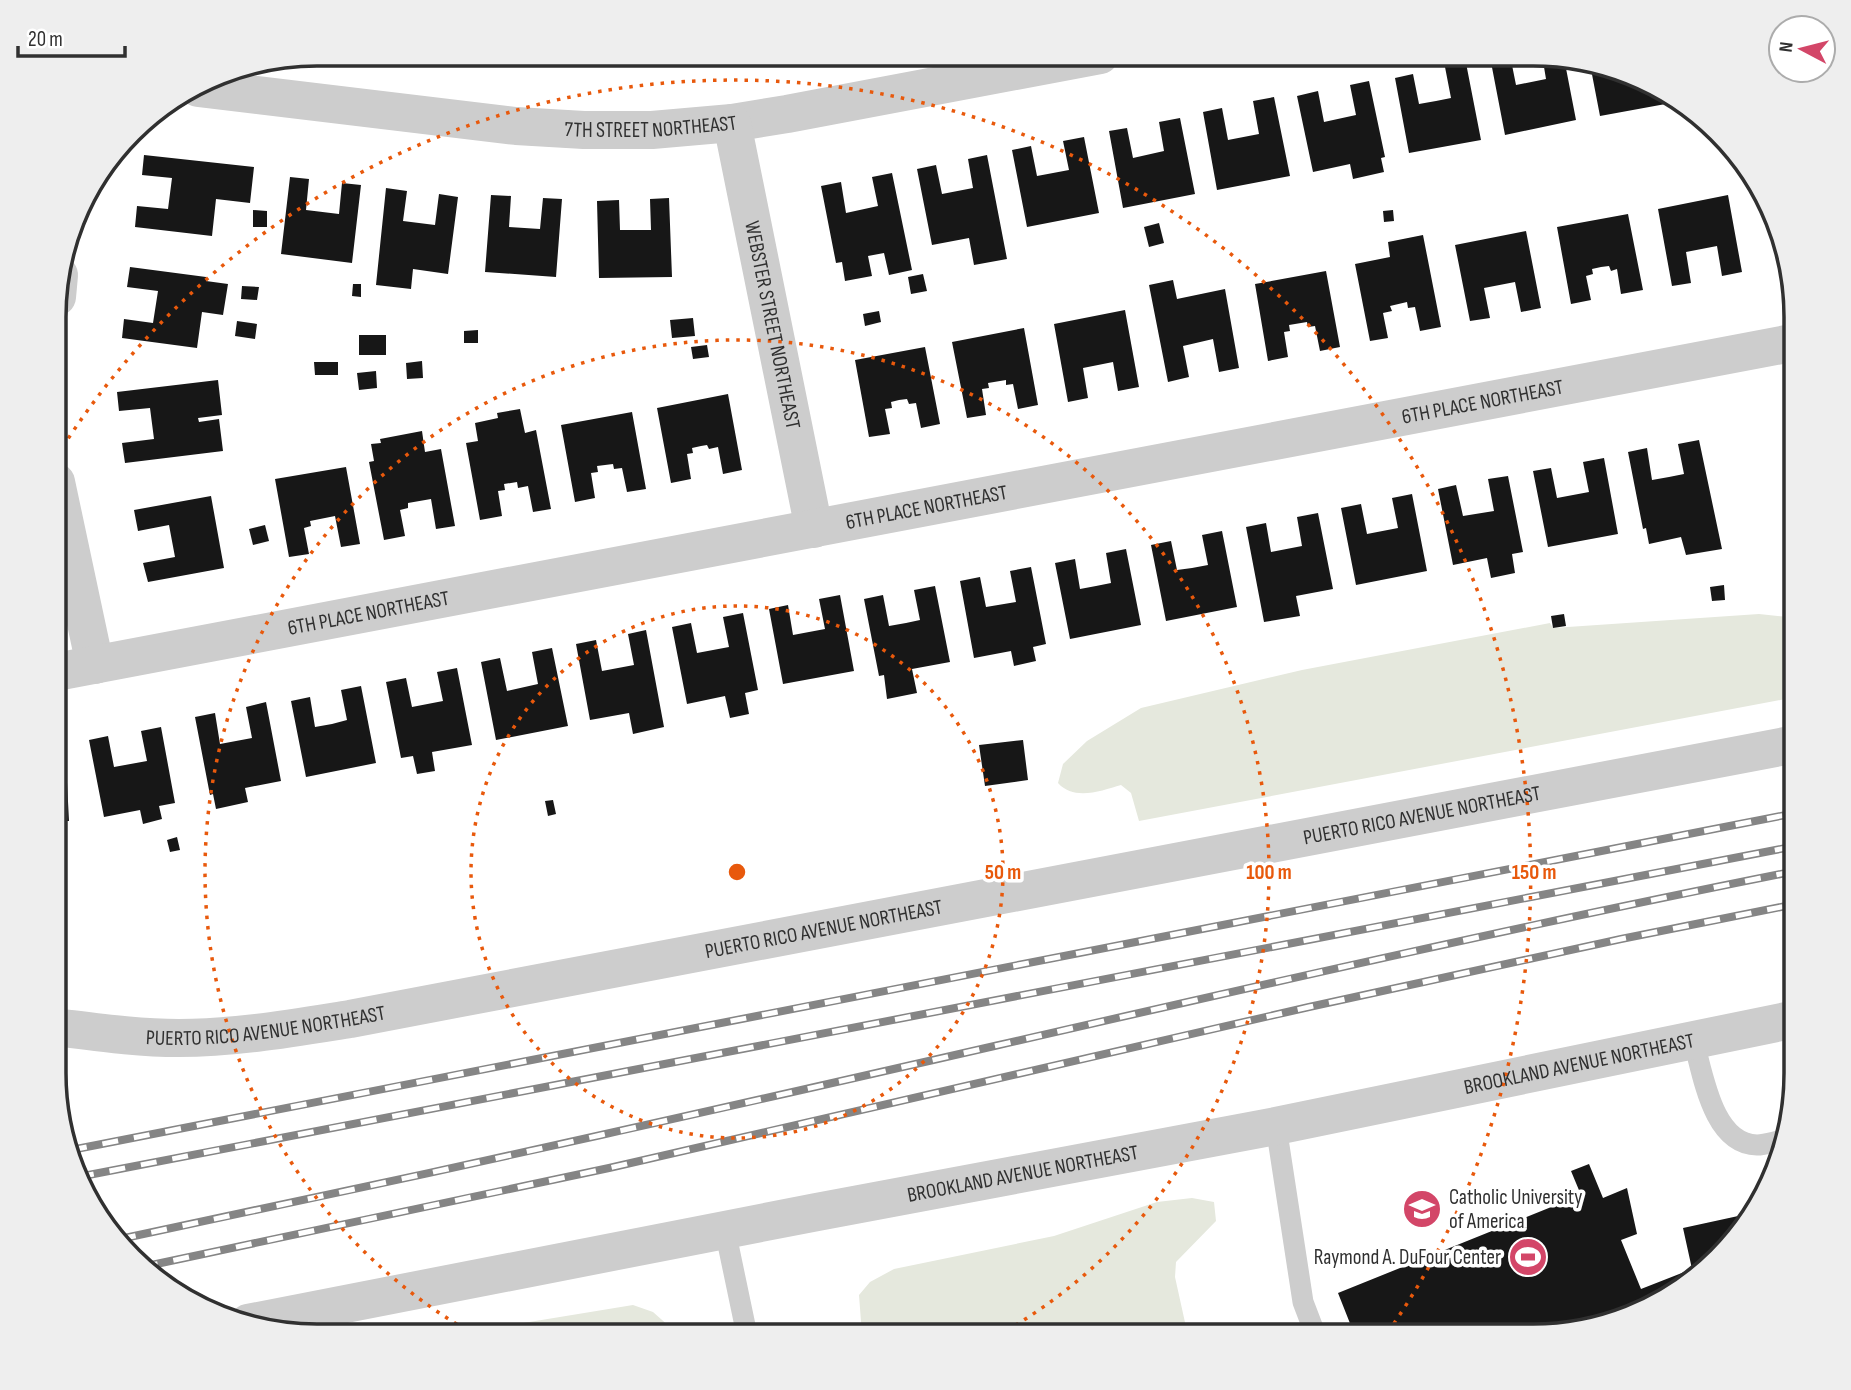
<svg xmlns="http://www.w3.org/2000/svg" width="1851" height="1390" font-family="'Sofia Sans Condensed',sans-serif">
  <rect width="100%" height="100%" fill="#fff"/>
  <!-- green -->
  <path fill="#e5e8dd" d="M1759,614L1797,618L1796,697L1139,821L1131,793L1121,785C1101,791 1074,801 1058,783L1063,764L1087,741L1141,708L1302,670L1550,623L1553,628Z
    M1192,1198L1214,1202L1216,1221L1176,1262L1175,1277L1188,1336L862,1335L859,1295L870,1282L894,1269L1054,1236L1157,1202Z
    M633,1305L653,1312L679,1335H450Z"/>
  <!-- building -->
  <path fill="#171717" d="M602,54H623V58H603Z
    M1510,55L1516,85L1546,79L1542,55L1564,58L1576,120L1505,135L1490,57Z
    M1466,63L1481,140L1409,153L1395,78L1413,74L1419,104L1436,101L1451,98L1445,67Z
    M1590,64L1634,74L1670,97L1671,103L1600,116Z
    M1369,81L1385,157L1381,158L1384,172L1353,179L1350,164L1313,172L1297,96L1318,91L1324,122L1356,115L1350,85Z
    M1274,97L1290,176L1217,190L1203,112L1222,108L1228,140L1259,134L1253,101Z
    M1180,118L1195,194L1123,208L1109,131L1127,128L1133,158L1164,151L1159,122Z
    M1084,137L1099,213L1027,227L1012,150L1031,146L1037,176L1069,170L1063,141Z
    M144,155L254,167L250,203L216,199L212,236L135,227L137,206L168,209L172,178L142,175Z
    M987,155L1007,259L974,265L969,238L932,245L917,169L936,165L942,194L973,188L968,159Z
    M892,173L912,270L889,275L884,253L868,256L872,276L845,281L842,262L836,263L821,186L841,182L846,213L878,206L872,177Z
    M290,177L309,179L306,210L339,214L342,183L361,185L352,263L281,254Z
    M386,188L407,191L403,221L435,225L439,194L458,197L448,274L413,269L411,289L376,285Z
    M491,195L511,196L509,227L540,229L543,198L562,199L556,277L485,272Z
    M1728,195L1742,272L1722,276L1717,246L1686,252L1691,283L1672,286L1658,209Z
    M669,198L672,277L599,278L597,201L619,200L620,230H651L650,199Z
    M253,210L267,211V227H253Z
    M1393,210L1394,221L1384,222L1383,211Z
    M1628,214L1643,290L1621,294L1617,269L1611,271L1609,266L1601,267L1592,269L1593,274L1586,276L1591,300L1571,304L1557,227Z
    M1159,223L1164,243L1149,247L1144,227Z
    M1526,231L1541,308L1521,312L1515,282L1484,288L1490,318L1470,321L1455,245Z
    M1423,235L1441,327L1420,331L1415,307L1408,308L1407,302L1390,306L1392,311L1383,313L1388,338L1370,341L1355,264L1390,257L1388,242Z
    M130,267L206,277V281L228,284L223,315L202,312L197,348L122,338L124,319L153,323L158,291L127,287Z
    M1326,271L1340,347L1320,351L1315,326L1308,327L1307,322L1289,325L1290,331L1284,332L1288,357L1268,361L1255,284Z
    M923,274L927,291L911,294L908,277Z
    M1173,280L1177,299L1225,289L1239,368L1219,372L1213,339L1183,346L1189,377L1168,382L1149,285Z
    M353,284H361V297L352,296Z
    M242,286L259,287L257,300L241,299Z
    M1125,310L1139,387L1118,391L1113,362L1083,368L1088,398L1068,402L1054,324Z
    M879,311L881,322L865,326L863,314Z
    M693,318L695,336L672,338L670,320Z
    M237,321L257,324L255,339L235,336Z
    M1024,328L1038,405L1018,409L1013,384L1006,385V380L988,383L989,388L982,389L986,415L967,418L952,342Z
    M478,330V343H464V331Z
    M359,335H386V355H359Z
    M707,345L709,357L693,359L691,347Z
    M925,347L940,424L921,428L916,403L909,404L907,399L899,400L891,402L892,408L885,409L890,434L869,437L855,360Z
    M422,361L423,378L407,379L406,363Z
    M314,362H338V375H315Z
    M376,371L377,388L359,390L357,373Z
    M218,380L222,415L198,418L199,422L219,419L223,451L125,463L122,443L154,439L150,408L119,411L117,392Z
    M728,394L742,470L723,474L718,447L709,449L707,445L701,446L692,448L693,453L687,454L691,479L671,483L657,408Z
    M520,409L525,433L536,430L551,509L533,512L528,486L518,488L517,482L504,484L505,490L498,491L502,516L480,520L466,443L478,441L475,423L498,418L497,413Z
    M632,412L646,489L627,492L622,468L614,469L613,464L597,466L598,472L591,473L595,498L575,502L561,425Z
    M422,431L425,452L441,449L455,526L436,529L431,499L408,503V508L400,510L405,536L384,540L369,462L374,461L371,444L381,443L380,439Z
    M1699,440L1722,549L1686,555L1681,537L1649,544L1646,528L1643,529L1628,452L1647,448L1652,480L1669,477L1684,474L1678,444Z
    M1604,458L1618,534L1548,547L1533,471L1551,468L1557,498L1589,492L1583,462Z
    M346,467L360,544L341,547L335,516L310,521L311,526L304,528L309,554L289,557L275,479Z
    M1508,476L1523,552L1512,554L1515,573L1491,578L1487,558L1453,565L1438,489L1456,485L1463,516L1494,511L1488,479Z
    M1412,494L1427,571L1356,585L1341,508L1361,504L1367,534L1398,528L1392,498Z
    M211,496L224,568L148,582L143,563L175,557L169,525L138,531L134,510Z
    M1318,513L1333,589L1296,596L1300,616L1264,622L1246,527L1266,523L1271,552L1302,546L1297,517Z
    M265,525L269,541L253,545L249,529Z
    M1222,531L1237,607L1166,621L1151,545L1171,541L1177,570L1192,568L1208,565L1202,535Z
    M1126,549L1141,625L1070,639L1055,563L1075,559L1080,589L1096,586L1111,583L1106,553Z
    M1031,567L1046,644L1033,647L1036,661L1014,666L1011,651L974,658L960,581L980,577L986,607L1016,602L1010,571Z
    M1724,585L1725,600L1712,601L1710,587Z
    M935,586L950,662L912,669L917,693L887,699L884,675L879,676L864,599L883,595L889,626L906,623L920,620L914,590Z
    M840,595L854,671L783,684L769,609L788,605L793,635L825,629L819,599Z
    M743,613L758,690L745,693L749,714L730,718L725,696L687,704L672,627L691,623L697,653L729,647L723,617Z
    M1564,614L1566,626L1553,628L1551,616Z
    M646,630L664,727L633,734L629,713L590,720L576,644L596,640L602,671L634,665L628,634Z
    M552,648L568,726L496,740L481,662L500,658L507,691L538,684L532,652Z
    M457,668L472,745L432,752L435,771L417,774L413,756L401,758L386,682L406,678L412,707L443,701L437,672Z
    M361,686L376,763L306,777L291,701L310,697L315,727L332,724L347,720L341,690Z
    M266,702L281,781L245,788L248,802L216,809L213,794L210,795L195,717L215,713L220,744L252,738L246,707Z
    M161,727L175,803L159,806L162,819L143,824L140,810L104,817L89,740L108,736L114,767L147,761L141,731Z
    M1023,740L1028,780L985,786L979,745Z
    M65,743L69,821H59L60,848L55,849L56,744Z
    M553,800L556,814L548,816L545,801Z
    M177,837L180,850L170,852L167,840Z
    M1589,1164L1603,1198L1627,1188L1637,1234L1621,1240L1641,1289L1692,1269L1683,1228L1752,1213L1732,1246L1649,1309L1533,1336H1355L1338,1293L1581,1195L1571,1171Z"/>
  <g fill="none" stroke-linecap="round" stroke-linejoin="round">
    <!-- service -->
    <path stroke="#cdcdcd" stroke-width="21" d="M1693,1039C1703,1073 1712,1144 1757,1145C1766,1145 1776,1141 1784,1140
      M1276,1126L1303,1302L1316,1336
      M725,1230L747,1335"/>
    <!-- minor -->
    <g stroke="#cdcdcd" stroke-width="38">
      <path id="s1" d="M198,88L516,126L584,130H652L732,123L787,114L1100,55"/>
      <path id="s2" d="M732,123L814,529"/>
      <path d="M57,297L59,275"/>
      <path d="M56,482L95,665"/>
      <path id="s3" d="M56,672L1797,342"/>
      <path id="s4" d="M55,1027C96,1032 137,1038 179,1038C236,1038 293,1028 350,1019L1796,744"/>
      <path id="s5" d="M248,1323L817,1212L1276,1126L1796,1019"/>
    </g>
    <defs>
      <path id="rail" d="M71,1150L1796,813
        M78,1177L1796,846
        M120,1239C280,1205 441,1171 601,1135C999,1047 1396,950 1796,871
        M142,1267L609,1168L1309,1007L1621,939L1796,904"/>
    </defs>
    <!-- rail casing -->
    <use href="#rail" stroke="#858585" stroke-width="8"/>
    <!-- rail -->
    <use href="#rail" stroke="#fff" stroke-width="5" stroke-dasharray="16" stroke-linecap="butt"/>
  </g>
  <!-- distance rings -->
  <g fill="none" stroke="#e8590c" stroke-width="3.5" stroke-dasharray="3.5 7">
    <circle cx="737" cy="872" r="266"/>
    <path d="M475 1335A532 532 0 1 1 999 1335"/>
    <path d="M57 456A797 797 0 1 1 1386 1335"/>
  </g>
  <!-- icons -->
  <defs>
    <symbol id="university-disc" viewBox="-11 -11 22 22"><circle r="9.5" fill="#d34668" stroke="#fff"/><path d="M0-5L7-2L0 1L-7-2ZM-4 1L0 2.5L4 1V4Q0 6-4 4Z" fill="#fff"/></symbol>
    <symbol id="stadium-disc" viewBox="-11 -11 22 22"><circle r="9.5" fill="#d34668" stroke="#fff"/><path d="M0-5a6.5 5 0 1 0 0 10a6.5 5 0 1 0 0-10ZM-3.5-1.8h7v3.6h-7Z" fill="#fff"/></symbol>
  </defs>
  <g fill-rule="evenodd">
    <use href="#university-disc" x="1400" y="1187" width="44" height="44"/>
    <use href="#stadium-disc" x="1506" y="1235" width="44" height="44"/>
  </g>
  <g text-anchor="middle" stroke-width="7" stroke-linejoin="round" paint-order="stroke">
    <!-- street labels -->
    <g font-size="21" fill="#303030" stroke="#fff">
      <text dy="7" stroke="none"><textPath href="#s1" startOffset="455">7TH STREET NORTHEAST</textPath></text>
      <text dy="7" stroke="none"><textPath href="#s2" startOffset="206">WEBSTER STREET NORTHEAST</textPath></text>
      <text dy="7" stroke="none"><textPath href="#s3" startOffset="1452">6TH PLACE NORTHEAST</textPath></text>
      <text dy="7" stroke="none"><textPath href="#s3" startOffset="886">6TH PLACE NORTHEAST</textPath></text>
      <text dy="7" stroke="none"><textPath href="#s3" startOffset="318">6TH PLACE NORTHEAST</textPath></text>
      <text dy="7" stroke="none"><textPath href="#s4" startOffset="1388">PUERTO RICO AVENUE NORTHEAST</textPath></text>
      <text dy="7" stroke="none"><textPath href="#s4" startOffset="779">PUERTO RICO AVENUE NORTHEAST</textPath></text>
      <text dy="7" stroke="none"><textPath href="#s4" startOffset="212">PUERTO RICO AVENUE NORTHEAST</textPath></text>
      <text dy="7" stroke="none"><textPath href="#s5" startOffset="1356">BROOKLAND AVENUE NORTHEAST</textPath></text>
      <text dy="7" stroke="none"><textPath href="#s5" startOffset="789">BROOKLAND AVENUE NORTHEAST</textPath></text>
    </g>
    <!-- poi labels -->
    <g font-size="21" fill="#303030" stroke="#fff" text-anchor="start">
      <text x="1449" y="1204">Catholic University<tspan x="1449" dy="24">of America</tspan></text>
      <text x="1501" y="1264" text-anchor="end">Raymond A. DuFour Center</text>
    </g>
  </g>
  <!-- crop -->
  <path d="M0 0H1851V1390H0ZM317 66H1533A251 251 0 0 1 1784 317V1073A251 251 0 0 1 1533 1324H317A251 251 0 0 1 66 1073V317A251 251 0 0 1 317 66Z" fill="#eee" fill-rule="evenodd"/>
  <path fill="none" stroke="#303030" stroke-width="3.5" d="M317 66H1533A251 251 0 0 1 1784 317V1073A251 251 0 0 1 1533 1324H317A251 251 0 0 1 66 1073V317A251 251 0 0 1 317 66Z"/>
  <circle cx="737" cy="872" r="10" fill="#e8590c" stroke="#fff" stroke-width="3.5"/>
  <g font-size="21" text-anchor="middle" font-weight="bold" fill="#e8590c" stroke="#fff" stroke-width="7" stroke-linejoin="round" paint-order="stroke">
    <text x="1003" y="879">50 m</text>
    <text x="1269" y="879">100 m</text>
    <text x="1534" y="879">150 m</text>
  </g>
  <!-- north arrow -->
  <g transform="translate(1802 49) rotate(277)"><circle r="33" fill="#ffffff" stroke="#acacac" stroke-width="2"/>
  <path d="M0-5L12 26L0 18L-12 26Z" fill="#d34668"/>
  <text y="-10" font-size="19" font-weight="bold" text-anchor="middle" fill="#303030">N</text>
  </g>
  <!-- scale -->
  <path d="M18 46v10h107v-10" fill="none" stroke="#303030" stroke-width="3.5"/>
  <text x="28" y="46" font-size="21" fill="#303030" stroke="#ffffff" stroke-width="5" paint-order="stroke">20 m</text>
</svg>
